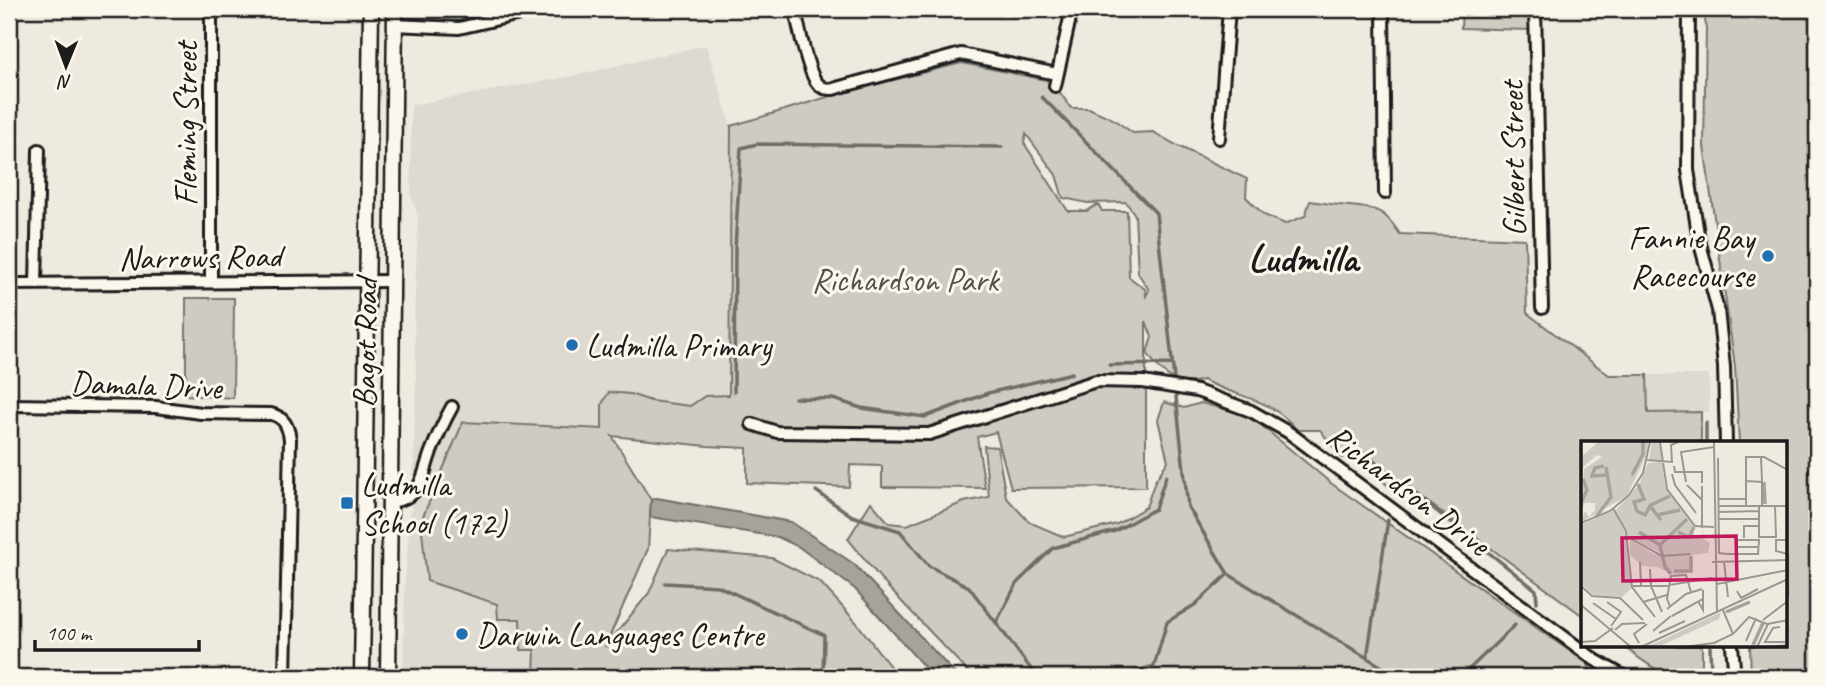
<svg xmlns="http://www.w3.org/2000/svg" width="1826" height="686" font-family="Caveat,sans-serif">
  <rect width="100%" height="100%" fill="#eeeadf"/>
  <filter id="ink" filterUnits="userSpaceOnUse"><feTurbulence type="fractalNoise" baseFrequency=".0143" numOctaves="2"/><feDisplacementMap in="SourceGraphic" scale="14" xChannelSelector="R" yChannelSelector="G"/><feConvolveMatrix kernelMatrix="1 2 1 2 8 2 1 2 1" color-interpolation-filters="sRGB"/></filter>
  <g filter="url(#ink)">
    <!-- built -->
    <path fill="#dedad1" d="M706,45L731,126L729,395L705,396L690,406L651,401L630,394L602,428L651,500L648,549L603,650L535,649L534,677H403L405,577L413,483L416,377L414,320L418,217L411,195V105L572,76Z
      M1647,375H1709V412L1648,413Z"/>
    <!-- green -->
    <path fill="#ceccc2" stroke="#75746f" stroke-width="2" fill-rule="evenodd" d="M1462,9H1530V30L1461,28Z
      M1704,9H1817V677H1751L1750,646H1786V443H1739L1735,366L1704,146L1706,29Z
      M962,63L1046,80L1056,87L1071,108H1089L1113,119L1133,133L1153,132L1178,146L1247,179L1246,197L1264,215L1285,224L1305,216L1310,201C1323,203 1336,205 1349,206C1377,209 1383,208 1400,234L1525,239L1527,313L1609,375H1647L1648,413L1701,412V443H1583V616L1414,492L1400,496L1371,471L1359,452L1342,458L1320,430H1297C1270,397 1238,398 1203,380C1175,388 1162,374 1147,353L1152,337L1146,321V487L1011,488L996,432L977,437L985,488L882,487V466L850,465L849,487L747,483V448L707,446L612,436L651,500L648,549L605,647L649,593L668,549L772,558L820,582L856,622L898,677H534L535,650H521L520,619H498L497,604L427,581L421,521L463,422L602,429V404L609,392L630,394L651,401L690,406L705,396L729,395L731,126L841,93ZM1026,134L1056,175L1063,198L1088,203L1126,202L1135,215L1138,273L1149,290L1146,296L1145,289L1129,277L1127,211H1102L1098,204L1087,211H1068L1024,143Z
      M186,298H234L233,398L186,395Z
      M1164,402L1184,408L1201,403L1250,416L1332,484L1588,664L1590,671L1588,677H973L886,585L848,539L871,502L889,523L907,525L964,502L989,497L984,446L997,447L1006,497L1029,522L1064,537L1117,524L1146,507L1155,481L1168,461L1158,420Z
      M1623,646H1702V677C1660,677 1655,670 1623,646Z"/>
    <!-- water -->
    <path fill="#a6a39d" stroke="#6f6d69" stroke-width="2" d="M657,498L791,522L854,564L958,677H933L855,589L799,547L778,537L650,517L651,500Z"/>
    <g fill="none" stroke-linecap="round" stroke-linejoin="round">
      <!-- stream -->
      <path stroke="#6f6d69" stroke-width="3.5" d="M1042,97L1156,213L1188,507L1228,574L1399,677
        M1109,365L1172,364
        M734,392L735,249L741,148L757,144L1002,147
        M795,398L833,399L861,408L925,417L988,393L1072,373
        M1706,423V443
        M1365,454L1536,590L1537,602
        M816,491L852,516L900,531L929,566L969,587L1037,677
        M665,583L718,586L824,635L823,677
        M997,621L1017,583L1053,548L1115,531L1155,509L1166,476
        M1710,646L1711,677
        M1367,658L1388,520
        M1118,677L1154,666L1167,622L1196,604L1228,574
        M1461,677L1515,625"/>
      <defs>
        <path id="minor" d="M795,9C798,24 808,75 818,84C823,89 827,89 833,89L961,54L1057,74
          M1383,9L1385,193
          M1535,9L1542,308
          M1689,9L1688,170L1699,240L1718,310L1724,367L1726,443
          M394,25L459,28L542,9
          M1055,86L1072,9
          M1219,138L1229,9
          M211,282V9
          M9,284L393,281
          M36,284L39,150
          M9,405L156,407L201,413L271,414C284,417 288,426 290,439L285,677
          M752,424L777,432L929,434L1096,381L1143,382L1197,391L1251,411L1288,432L1595,660L1625,677
          M390,502C424,497 421,478 431,452C437,437 444,421 452,407
          M1732,646L1735,677"/>
        <path id="major" d="M362,677L371,9
          M388,677L395,9"/>
      </defs>
      <!-- minor casing -->
      <use href="#minor" stroke="#1c1c1c" stroke-width="16"/>
      <!-- major casing -->
      <use href="#major" stroke="#1c1c1c" stroke-width="19"/>
      <!-- minor -->
      <use href="#minor" stroke="#fbf7ec" stroke-width="10"/>
      <!-- major -->
      <use href="#major" stroke="#fbf7ec" stroke-width="14"/>
    </g>
  </g>
  <!-- markers -->
  <g fill="#1f6fb2" stroke="#fbf7ec" stroke-width="2.5">
    <circle cx="1768" cy="256" r="7"/>
    <circle cx="572" cy="345" r="7"/>
    <rect x="340" y="496" width="14" height="14" rx="3.5"/>
    <circle cx="462" cy="634" r="7"/>
  </g>
  <g text-anchor="middle" stroke-width="6" stroke-linejoin="round" paint-order="stroke">
    <!-- street labels -->
    <g font-size="33" fill="#1c1c1c" stroke="#fbf7ec">
      <text transform="translate(185 124) rotate(-90)" y="12">Fleming Street</text>
      <text transform="translate(1512 159) rotate(-91)" y="12">Gilbert Street</text>
      <text transform="translate(200 256) rotate(-1)" y="12">Narrows Road</text>
      <text transform="translate(364 343) rotate(-89)" y="12">Bagot Road</text>
      <text transform="translate(146 384) rotate(2)" y="12">Damala Drive</text>
      <text transform="translate(1409 489) rotate(37)" y="12">Richardson Drive</text>
    </g>
    <!-- poi labels -->
    <g font-size="33" fill="#1c1c1c" stroke="#fbf7ec" text-anchor="start">
      <text x="1754" y="249" text-anchor="end">Fannie Bay<tspan x="1754" dy="38">Racecourse</tspan></text>
      <text x="586" y="357">Ludmilla Primary</text>
      <text x="361" y="496">Ludmilla<tspan x="361" dy="38">School (172)</tspan></text>
      <text x="476" y="646">Darwin Languages Centre</text>
    </g>
    <!-- park labels -->
    <g font-size="33" fill="#51514e" stroke="#fbf7ec">
      <text x="905" y="291">Richardson Park</text>
    </g>
    <!-- district labels -->
    <g font-size="40" font-weight="bold" fill="#1c1c1c" stroke="#fbf7ec">
      <text x="1303" y="271">Ludmilla</text>
    </g>
  </g>
  <!-- overview -->
  <g transform="translate(1581 441)">
    <rect width="206" height="206" fill="#eeeadf"/>
    <path d="M17,1H67V10L46,55L0,81L4,70L8,76L14,69V62H4L0,69L3,28L21,16L16,14L2,26L1,36L0,16ZM71,1H79L84,45L113,85V95H121L122,87V98L129,102L127,112L110,114V131L96,135L76,126L61,125L49,114V98L73,113L83,114L47,95L35,69L58,44L67,22L78,21L68,18ZM33,69L44,87L51,147L41,156L12,154L0,143V84ZM140,171L138,178L77,206H66Z" fill="#ceccc2"/>
    <path fill="none" stroke="#a6a39d" stroke-width="3.5" d="M23,25L14,27L11,35L25,34M51,34L62,13V1M183,41L184,63M57,43L63,58L53,61L56,70L64,74L69,65L80,79M0,62L6,49L2,38M68,65L89,55M76,74L99,69M15,76L30,56L25,26M58,91L79,104L84,126L90,133M97,91L108,96L113,86M79,104L106,78M93,130H110V115M145,171L169,161M172,204L182,182"/>
    <path fill="none" stroke="#9a9891" stroke-width="2" d="M79,1L86,48L114,85L133,86M133,1L136,171M180,16L181,40M137,17L138,112L146,113H177L178,99H156V113M66,19L91,21L90,4L97,1M93,25L94,31H121V42M91,33L94,44L115,72M165,40L181,41V65M105,41L100,11L133,6M106,44L121,59M121,45V87M137,58H165M137,65H207M165,65V16H183L207,29M178,65V96H195L194,65M32,67L45,90L51,146L74,176M138,71L178,70M138,78H178M0,82L29,70L48,54L62,32L69,1M47,96L81,115L109,113M163,97V85H178M207,99H195V110L207,113M156,106H178M59,121L60,145M131,121L207,119M143,121L147,156M69,128L70,145L81,171M90,135L105,134L110,151M136,143L207,129M88,144L131,137M0,145L11,155L39,157L62,179M52,145H88M156,150L160,157L177,148M117,160L122,169V158M26,161L40,171L30,185M62,161L86,154M12,162L35,178M0,164L50,206M89,165L86,158L90,134M86,168L105,153L121,148M142,169L152,193M91,175L122,158V149M182,179L207,160M199,186L192,187L184,201H207M34,189L41,183L64,182M72,190L90,175M78,192L104,180M165,200L175,177M0,201L14,200L32,187M58,202L53,193L66,183M60,206L207,138M103,206L133,202L152,193L168,176L186,183M176,206L187,183L207,179M186,206L207,204"/>
    <path fill="#c2185b" fill-opacity="0.15" stroke="#c2185b" stroke-width="3.5" d="M155,95L156,138L42,140L41,97Z"/>
    <rect width="206" height="206" fill="none" stroke="#1c1c1c" stroke-width="3.5"/>
  </g>
  <!-- margin -->
  <rect width="1826" height="686" fill="none" stroke="#fbf7ec" stroke-width="35"/>
  <rect x="18" y="18" width="1791" height="651" fill="none" stroke="#1c1c1c" stroke-width="2.5" filter="url(#ink)"/>
  <!-- north arrow -->
  <g transform="translate(66 66) rotate(181)" stroke="#fbf7ec" stroke-width="5" paint-order="stroke">
  <path d="M0-5L12 26L0 18L-12 26Z" fill="#1c1c1c"/>
  <text y="-10" font-size="19" font-weight="bold" text-anchor="middle" fill="#1c1c1c">N</text>
  </g>
  <!-- scale -->
  <path d="M35 640v10h164v-10" fill="none" stroke="#1c1c1c" stroke-width="3.5"/>
  <text x="46" y="640" font-size="21" fill="#1c1c1c" stroke="#fbf7ec" stroke-width="5" paint-order="stroke">100 m</text>
</svg>
